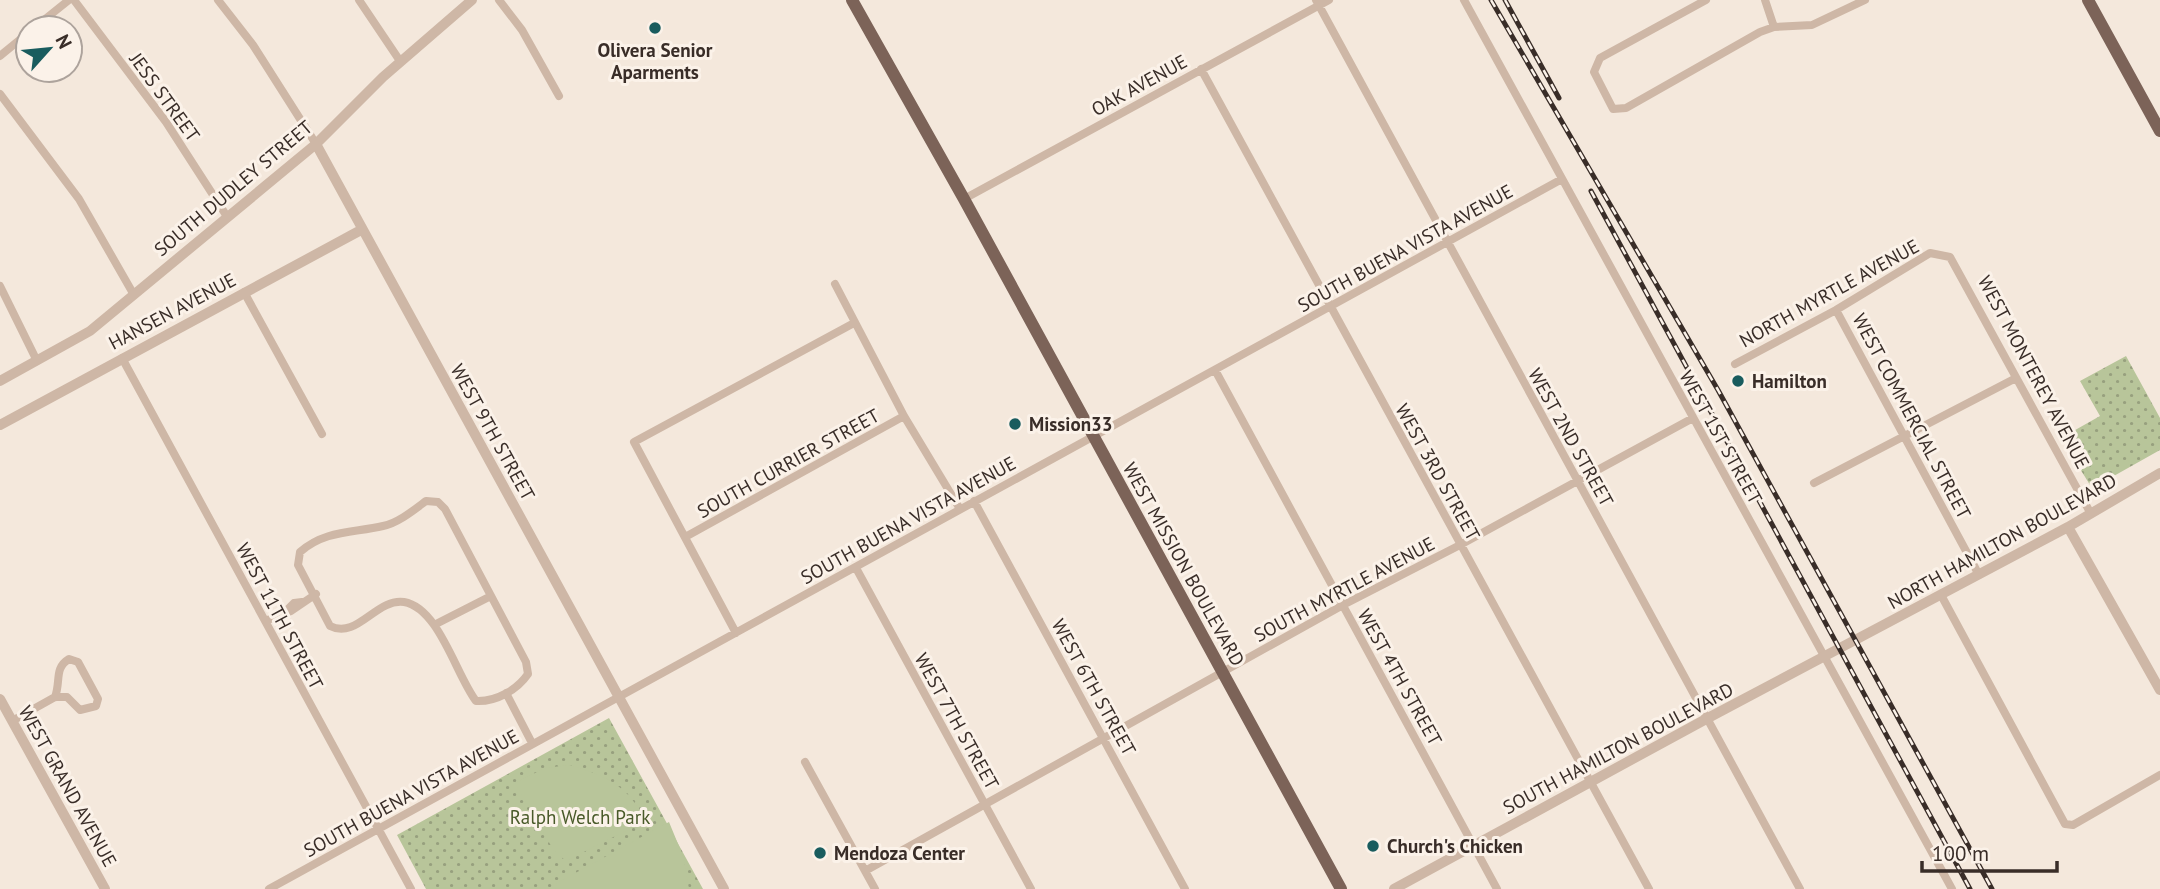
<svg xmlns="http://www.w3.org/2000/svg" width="2160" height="889" font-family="'PT Sans',sans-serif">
  <defs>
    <pattern id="green-dots" width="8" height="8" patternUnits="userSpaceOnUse" patternTransform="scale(1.75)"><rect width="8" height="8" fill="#b8c59a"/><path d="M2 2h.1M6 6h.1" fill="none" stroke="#97a07e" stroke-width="1.8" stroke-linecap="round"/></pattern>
  </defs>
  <rect width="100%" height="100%" fill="#f4e8dc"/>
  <!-- green -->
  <path fill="url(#green-dots)" d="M2126,356L2160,418V450L2096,486L2090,485L2061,438L2100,416L2080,381Z
    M609,718L703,889H426L397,835Z"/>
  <!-- pitch -->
  <path fill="#b8c59a" d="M570,765C604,775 630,786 645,821L566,861L554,851L515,783L545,768Z
    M669,822L683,856L689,889H555L557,883Z"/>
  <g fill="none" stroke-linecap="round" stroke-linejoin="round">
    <!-- minor -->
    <path stroke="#ceb7a6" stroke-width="8" d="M74,0L166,122L226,215
      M218,0L253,45L316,144
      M359,0L400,61
      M499,0L522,30L559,96
      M1316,0L1800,889
      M1464,0L1952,889
      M1706,0L1600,58L1594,72L1613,109L1626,108L1760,32L1774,27L1812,25L1865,0
      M1765,0L1774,27
      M34,28L69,0
      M0,56L28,33
      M1201,69L1649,889
      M0,94L79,199L134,295
      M964,199L1329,0
      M835,284L904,416L960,509
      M0,286L37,361
      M244,292L322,434
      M1836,310L1979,575
      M122,358L411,889
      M1735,364L1836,310L1930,253L1950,257L2091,514
      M1215,370L1497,889
      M1814,483L2016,378
      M426,501L438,502L445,509L526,662L528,674C517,690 496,702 476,701C456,675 439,608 404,602C376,598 357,640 330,626L298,565L300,552C325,530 353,533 383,526C398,523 414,510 426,501Z
      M974,501L1185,889
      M687,536L904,416
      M856,568L1031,889
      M1941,595L2065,824L2073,825L2160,775
      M286,611L294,603L302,602
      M265,621L291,611L316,594
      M434,625L489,597
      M736,633L634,442L854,323
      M506,693L532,743
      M12,721L55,697H67L80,710L96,706L98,699L78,662L69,659C54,668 61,681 55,697
      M805,762L875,889
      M865,871L1343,605L1460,545L1693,418
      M269,889L1562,179"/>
    <!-- tertiary -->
    <path stroke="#ceb7a6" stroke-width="10" d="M316,144L724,889
      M0,381L90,331L316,144L383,77L472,0
      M0,425L361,230
      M2068,527L2160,690
      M0,699L105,889
      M1394,889L1708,718L2068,527L2160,473"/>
    <!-- primary -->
    <path stroke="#7c6358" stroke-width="12" d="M852,0L964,199L1341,889
      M2088,0L2160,131"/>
    <defs>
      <path id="rail" d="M1491,0L1718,390L1992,889
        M1505,0L1559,98
        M1591,191L1970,889"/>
    </defs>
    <!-- rail casing -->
    <use href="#rail" stroke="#392d28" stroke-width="5"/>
    <!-- rail -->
    <use href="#rail" stroke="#fbf2e9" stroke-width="2.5" stroke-dasharray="8" stroke-linecap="butt"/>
  </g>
  <!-- markers -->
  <g fill="#195c5e" stroke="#fbf2e9" stroke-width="2.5">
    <circle cx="655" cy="28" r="7"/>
    <circle cx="1738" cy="381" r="7"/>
    <circle cx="1015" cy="424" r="7"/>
    <circle cx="1373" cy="846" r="7"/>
    <circle cx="820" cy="853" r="7"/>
  </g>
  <g text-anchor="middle" stroke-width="6" stroke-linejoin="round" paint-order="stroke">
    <!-- poi labels -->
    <g font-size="19" font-weight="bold" fill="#392d28" stroke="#fbf2e9" text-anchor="start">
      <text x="655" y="57" text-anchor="middle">Olivera Senior<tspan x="655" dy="22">Aparments</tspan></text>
      <text x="1752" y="388">Hamilton</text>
      <text x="1029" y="431">Mission33</text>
      <text x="1387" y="853">Church's Chicken</text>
      <text x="834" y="860">Mendoza Center</text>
    </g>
    <!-- street labels -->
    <g font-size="19" fill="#392d28" stroke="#fbf2e9">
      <text transform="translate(1139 85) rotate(-29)" y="7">OAK AVENUE</text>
      <text transform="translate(165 97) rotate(54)" y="7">JESS STREET</text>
      <text transform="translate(233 188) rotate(-40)" y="7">SOUTH DUDLEY STREET</text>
      <text transform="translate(1405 248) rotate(-29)" y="7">SOUTH BUENA VISTA AVENUE</text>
      <text transform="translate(1829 293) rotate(-29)" y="7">NORTH MYRTLE AVENUE</text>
      <text transform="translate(172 311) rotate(-28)" y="7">HANSEN AVENUE</text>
      <text transform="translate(2034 372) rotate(62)" y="7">WEST MONTEREY AVENUE</text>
      <text transform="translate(1912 416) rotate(62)" y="7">WEST COMMERCIAL STREET</text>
      <text transform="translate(493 432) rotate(61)" y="7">WEST 9TH STREET</text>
      <text transform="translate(1571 437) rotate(61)" y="7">WEST 2ND STREET</text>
      <text transform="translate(1721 437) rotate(61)" y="7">WEST 1ST STREET</text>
      <text transform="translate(788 463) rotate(-29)" y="7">SOUTH CURRIER STREET</text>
      <text transform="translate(1438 472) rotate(61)" y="7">WEST 3RD STREET</text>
      <text transform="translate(908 520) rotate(-29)" y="7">SOUTH BUENA VISTA AVENUE</text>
      <text transform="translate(2002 541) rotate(-29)" y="7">NORTH HAMILTON BOULEVARD</text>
      <text transform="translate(1184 564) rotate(61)" y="7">WEST MISSION BOULEVARD</text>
      <text transform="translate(1344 589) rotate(-28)" y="7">SOUTH MYRTLE AVENUE</text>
      <text transform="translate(280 616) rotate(62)" y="7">WEST 11TH STREET</text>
      <text transform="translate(1400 677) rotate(61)" y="7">WEST 4TH STREET</text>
      <text transform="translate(1094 687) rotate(61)" y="7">WEST 6TH STREET</text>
      <text transform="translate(957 721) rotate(61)" y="7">WEST 7TH STREET</text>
      <text transform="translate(1618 748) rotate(-28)" y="7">SOUTH HAMILTON BOULEVARD</text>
      <text transform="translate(68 786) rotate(61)" y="7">WEST GRAND AVENUE</text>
      <text transform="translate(411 793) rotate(-29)" y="7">SOUTH BUENA VISTA AVENUE</text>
    </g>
    <!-- park labels -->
    <g font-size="19" fill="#495a29" stroke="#fbf2e9">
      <text x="580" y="824">Ralph Welch Park</text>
    </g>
  </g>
  <!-- north arrow -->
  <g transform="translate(49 49) rotate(63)"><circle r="33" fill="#fbf2e9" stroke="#ada39c" stroke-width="2"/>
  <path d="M0-5L12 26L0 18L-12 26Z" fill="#195c5e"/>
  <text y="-10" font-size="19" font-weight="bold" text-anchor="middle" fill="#392d28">N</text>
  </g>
  <!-- scale -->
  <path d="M1922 861v10h135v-10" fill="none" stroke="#392d28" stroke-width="3.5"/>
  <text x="1932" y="861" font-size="21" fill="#392d28" stroke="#fbf2e9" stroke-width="5" paint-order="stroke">100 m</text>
</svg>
